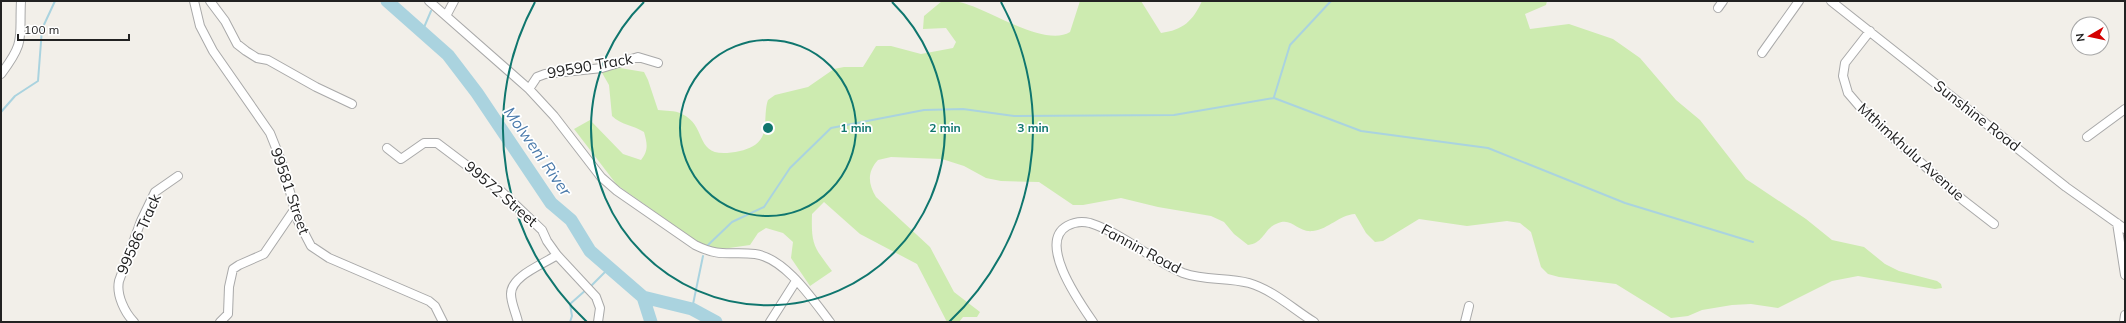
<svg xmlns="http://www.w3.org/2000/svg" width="2126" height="323" font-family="Mulish,sans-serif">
  <rect width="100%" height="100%" fill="#f2efe9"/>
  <!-- grass -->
  <path fill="#cdebb0" d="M942,1C951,1 960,1 969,5C992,12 1046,47 1070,32L1080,1H1141L1161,33C1183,30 1193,21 1202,1H1547L1546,5L1525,14L1530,29L1569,24L1613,39L1640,58L1676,100L1700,120L1746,179L1806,219L1832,240L1864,247L1885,264L1899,271L1937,281L1941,284L1942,288L1935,289L1858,276L1832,281L1778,308L1751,304L1732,305L1702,310L1688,316L1671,318L1616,284L1559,277L1548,274L1541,267L1531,232L1520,223L1507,221L1467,226L1419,219L1383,241L1375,242L1366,233L1355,214C1339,215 1329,229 1313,231C1296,233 1293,216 1276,224C1264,229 1264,243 1248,245L1234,234L1224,222L1211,216L1158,207L1121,198L1083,205H1073L1039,182L1001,181L986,178L964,166L942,159L891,157L878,160C867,172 868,184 876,197L930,247L954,292L980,312L977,317H963L959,322H947L917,264L860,234L824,202L812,214C811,245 814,247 832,271L810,286L791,258L793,242L783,233L766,228L758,233L750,245L722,249L704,246L617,185L574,129L590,120L623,154L641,160C649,150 647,143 644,132C633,125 621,125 612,116L609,85L601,71L620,68L644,72L648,80L658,110C665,111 675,110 682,114C710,127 691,162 740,151C749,149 758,145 762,137C767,129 764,110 768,100L775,95L808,87L834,69L844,67H863L876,46H891L921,54L953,48L956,42L946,28L923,29L924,16Z"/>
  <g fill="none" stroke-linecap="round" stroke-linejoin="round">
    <!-- stream -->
    <path stroke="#aad3df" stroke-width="2" d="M422,32L431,11
      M1274,97L1290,45L1331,1
      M1,112L15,96L38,81L42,29L55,1
      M707,246L732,222L764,207L790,168L831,128L924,110L963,109L1014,116L1174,115L1274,98L1361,131L1488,148L1625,203L1753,242
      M590,287L609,268
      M692,309L703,256
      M570,322L572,316L570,304L587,289"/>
    <!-- river -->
    <path stroke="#aad3df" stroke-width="13" d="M387,1L448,55L477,93L551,203L571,220L590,251L643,297L692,309L716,322
      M643,297L651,322"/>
    <defs>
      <path id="minor" d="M194,1L200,26L213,51L270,133L282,163L298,221L311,246L329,258L429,301L435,306L443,322
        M210,1L225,21L237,44L246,51L257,58L268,60L316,87L352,104
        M429,1L529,89L554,116L601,177L617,191L695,245C721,258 730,251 755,254C785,258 813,300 830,322
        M1831,1L2066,187L2125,229
        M1718,8L1723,1
        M446,16L454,1
        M1870,31L1845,63L1843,76L1848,93L1860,107L1883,129L1963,200L1994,224
        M1762,53L1799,1
        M1,74C26,41 19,39 21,1
        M529,89L537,77L545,74L602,68L638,57L658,63
        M2087,137L2125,109
        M387,148L401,159L424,143H437L502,192L542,230L547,241L557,255L596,297L600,308L598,322
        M2117,223L2125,275
        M134,322C125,313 116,295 119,281L141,221L155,192L178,176
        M220,322L228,314L229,287L233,269L239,265L264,254L294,210
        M518,322C516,313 511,303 511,294C511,276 542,265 557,255
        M770,322L796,281
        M1093,322C1080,303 1037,243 1067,226C1074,222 1082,221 1090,223C1124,234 1151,260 1183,273C1205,281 1227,277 1249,283C1273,290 1293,309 1314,322
        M1465,322L1469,306
        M2124,322L2125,315"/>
    </defs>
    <!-- minor casing -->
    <use href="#minor" stroke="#a9a9a9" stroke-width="10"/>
    <!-- minor -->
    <use href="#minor" stroke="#fff" stroke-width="8"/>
  </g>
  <!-- distance rings -->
  <g fill="none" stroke="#0f766e" stroke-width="2">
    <circle cx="768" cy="128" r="88"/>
    <path d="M892 2A177 177 0 1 1 644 2"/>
    <path d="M587 322A265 265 0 0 1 535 2M1001 2A265 265 0 0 1 949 322"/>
  </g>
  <g text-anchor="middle" stroke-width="3.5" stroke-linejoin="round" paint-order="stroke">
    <!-- street labels -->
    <g font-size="15" fill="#222" stroke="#fff">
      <text transform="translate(590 66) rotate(-10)" y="5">99590 Track</text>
      <text transform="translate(1977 116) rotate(38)" y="5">Sunshine Road</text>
      <text transform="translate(1911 152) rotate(42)" y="5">Mthimkhulu Avenue</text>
      <text transform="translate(290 191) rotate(71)" y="5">99581 Street</text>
      <text transform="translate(501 194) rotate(41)" y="5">99572 Street</text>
      <text transform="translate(139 234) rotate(-66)" y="5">99586 Track</text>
      <text transform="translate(1141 249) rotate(28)" y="5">Fannin Road</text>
    </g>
    <!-- water labels -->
    <g font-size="16" font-style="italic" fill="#4a7aab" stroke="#fff">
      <text transform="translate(538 151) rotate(55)" y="6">Molweni River</text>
    </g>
  </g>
  <circle cx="768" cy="128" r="6" fill="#0f766e" stroke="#fff" stroke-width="2"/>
  <g font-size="12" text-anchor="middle" font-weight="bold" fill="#0f766e" stroke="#fff" stroke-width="3.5" stroke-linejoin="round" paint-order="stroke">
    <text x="856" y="132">1 min</text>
    <text x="945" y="132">2 min</text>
    <text x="1033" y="132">3 min</text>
  </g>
  <!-- border -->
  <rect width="2126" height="323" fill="none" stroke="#222222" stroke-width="4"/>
  <!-- north arrow -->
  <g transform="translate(2090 36) rotate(261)"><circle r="19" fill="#ffffff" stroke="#a7a7a7"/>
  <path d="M0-3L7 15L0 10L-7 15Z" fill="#d40000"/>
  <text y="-6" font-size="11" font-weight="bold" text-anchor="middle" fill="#222222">N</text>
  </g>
  <!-- scale -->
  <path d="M18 34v6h111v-6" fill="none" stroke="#222222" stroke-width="2"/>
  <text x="24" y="34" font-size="12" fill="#222222" stroke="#ffffff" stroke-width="3" paint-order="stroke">100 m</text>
</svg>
